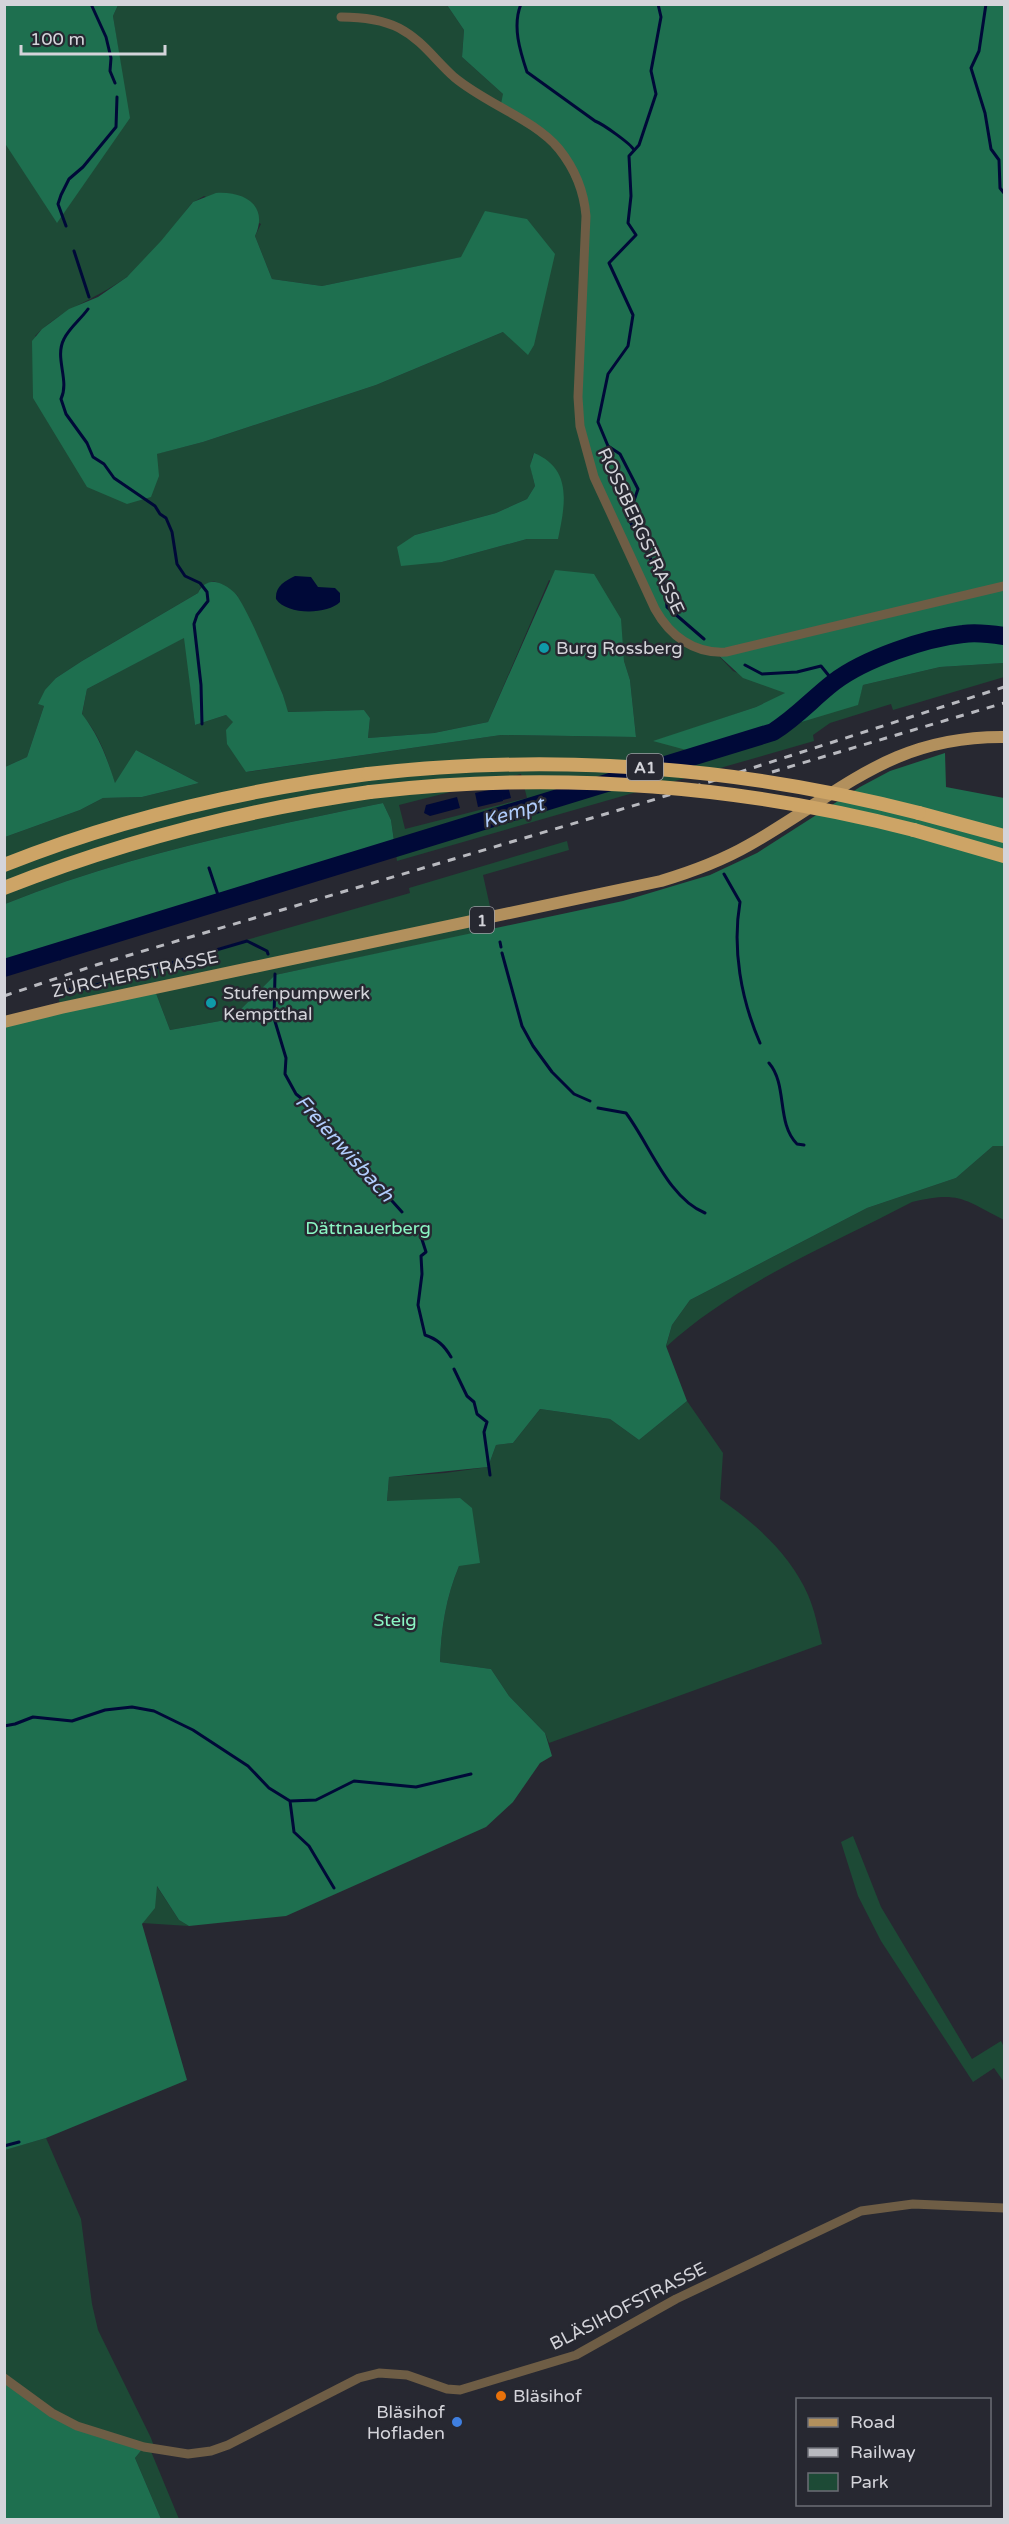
<svg xmlns="http://www.w3.org/2000/svg" width="1009" height="2524" font-family="'Varela Round',sans-serif">
  <rect width="100%" height="100%" fill="#272831"/>
  <!-- green -->
  <path fill="#1d4a36" fill-rule="evenodd" d="M118,5H447L464,30L462,57L503,94L525,122L571,165L716,653L733,671L786,693L756,707L655,741L857,705L863,685L940,667L1004,663V677L893,710L891,704L830,723L813,735L814,741L397,861L391,820L383,803C256,829 126,855 5,904V837L80,810L103,798L142,797L199,783L136,750L115,784C107,758 100,735 82,715L87,689L185,637L195,725L226,715L234,722L247,772L501,735L636,737L630,680L624,661L620,619L549,580L488,722L434,733L368,738L370,718L364,710L287,712L283,695L237,595L221,584L213,581L200,588L198,593L82,661L56,678L39,704L44,706L27,757L5,767V146L6,144L57,222L129,118L113,16ZM204,196L261,224L255,236L272,279L322,286L462,257L503,332L376,385L203,442L156,454L35,336C61,309 94,300 124,279C151,260 171,229 192,203ZM534,453L558,539H527L442,562L415,535L496,513L527,499L535,486C532,475 529,463 534,453ZM521,774L527,798L405,829L399,805Z
    M567,841L569,850L483,875L495,929L275,975L231,1019L170,1030L154,988L61,1008L58,996L72,990L410,893L409,888Z
    M993,1146H1004V1220C963,1199 959,1191 912,1202C830,1245 734,1284 666,1347L672,1325L690,1300L867,1208L956,1178Z
    M687,1401L723,1453L720,1499C755,1523 791,1555 808,1595C815,1611 818,1628 822,1644L549,1743L545,1733L509,1696L491,1669L440,1662C441,1629 446,1597 459,1566L387,1501L389,1477L445,1473L488,1467L496,1445L513,1443L540,1409L610,1419L639,1440Z
    M853,1836L881,1907L972,2059L1001,2041L1004,2047V2082L994,2068L973,2082L881,1941L858,1896L841,1842Z
    M156,1885L179,1920L189,1926L142,1923Z
    M46,2138L81,2219L92,2304L98,2330L151,2438L155,2449H150L179,2519H161L135,2458L144,2447L77,2426L5,2378L4,2150Z"/>
  <!-- forest -->
  <path fill="#1e6f4f" d="M5,4L118,5L113,16L130,118L57,223L6,145L5,146Z
    M447,5H1004V663L940,667L863,685L858,705L788,726L690,751L653,741L756,707L785,693L743,678L716,653L669,630L601,492L580,426L585,207L559,149L500,109L503,94L462,57L464,30Z
    M216,193C245,191 269,206 255,236L272,279L322,286L461,257L485,211L527,219L555,254L534,345L528,355L503,332L376,385L203,442L157,454L159,476L151,497L127,504L87,487L33,398L32,341L42,329L69,309L98,297L127,277L161,241L193,202Z
    M534,453C573,469 565,505 558,539H527L442,562L401,566L397,547L415,535L496,513L527,499L535,486L530,466Z
    M555,570L594,574L621,619L624,661L630,680L636,737L501,735L246,772L227,744L226,730L233,722L226,715L195,725L184,638L87,689L82,714C99,736 107,758 115,783L136,750L199,783L142,797L103,798L80,810L5,837V767L27,757L44,706L38,704L45,690L56,678L82,661L198,593C200,588 205,583 211,582C219,580 234,590 238,597C256,627 269,663 283,695L288,712L364,710L370,718L368,738L434,733L488,722Z
    M945,753L946,787L1004,798V1146H993L956,1178L867,1208L690,1300L672,1325L666,1346L687,1401L639,1440L610,1419L540,1409L513,1443L496,1445L488,1467L389,1477L387,1501L460,1498L472,1508L480,1563L459,1566C446,1597 441,1629 440,1662L491,1669L509,1696L545,1733L552,1756L540,1763L513,1802L486,1827L286,1916L189,1926L179,1920L157,1886L155,1908L142,1924L187,2080L46,2138L5,2150V1022L154,988L170,1030L231,1019L275,975L623,901L710,875L757,853L860,787L890,771Z
    M383,803L391,820L394,841L225,903L5,974V904C126,855 256,829 383,803Z
    M4,2378L52,2413L144,2447L135,2458L161,2519H5Z"/>
  <!-- water -->
  <path fill="#000938" d="M295,576L311,577L318,587L335,588L340,593V602C327,615 286,615 276,599C275,586 285,581 295,576Z
    M508,786L511,798L503,800L502,794L503,801L478,807L475,793Z
    M457,797L460,808L430,816L424,813L426,805Z"/>
  <g fill="none" stroke-linecap="round" stroke-linejoin="round">
    <!-- stream -->
    <path stroke="#000938" stroke-width="3" d="M91,4L106,37L111,58L110,71L115,83
      M521,4C512,26 520,51 527,72L595,121C603,124 631,144 634,150
      M658,4L661,17L651,71L656,94L639,145L629,156L631,196L628,223L636,235L609,263L633,315L628,346L608,374L598,422L608,446L620,454L638,489L628,518L665,585L667,607L704,639
      M986,4L979,51L971,68L985,113L991,149L999,160L1000,188L1004,193
      M66,226L58,204L61,195L69,179L83,167L116,127L117,97
      M74,251L89,297
      M88,309C81,319 69,328 64,339C54,358 70,380 61,399L66,414L87,443L93,457L104,464L114,478L155,506L160,514L166,518L172,532L177,564L185,576L200,583L207,592L208,601L197,615L194,624L201,685L202,724
      M745,665L762,674L797,672L821,666L834,682
      M209,868L220,901
      M724,874L740,902C732,949 741,999 760,1043
      M500,942L501,947
      M57,951L60,959
      M502,953L522,1026L533,1046L552,1072L574,1094L590,1101
      M275,974L274,1018L286,1058L285,1074L296,1094L318,1112L328,1125L335,1142L361,1159L384,1192L402,1212
      M69,989L72,992L247,941L267,951L268,954
      M769,1063C788,1085 776,1123 797,1144L804,1145
      M598,1108L626,1113C650,1145 668,1198 705,1213
      M418,1227L426,1252L421,1256L422,1274L418,1305L425,1335C437,1339 444,1345 451,1357
      M454,1369L467,1396L474,1402L477,1414L487,1422L484,1432L490,1475
      M4,1726L15,1724L33,1717L72,1721L105,1710L132,1707L154,1711L193,1730L248,1766L269,1788L290,1801L294,1832L309,1846L334,1888
      M290,1801L316,1800L354,1781L416,1787L471,1774
      M4,2146L19,2142"/>
    <!-- river -->
    <path stroke="#000938" stroke-width="18" d="M4,968L773,732C798,716 812,699 834,682C864,659 925,638 963,634C977,632 991,634 1004,636"/>
    <!-- minor -->
    <path stroke="#6e5d45" stroke-width="9" d="M341,17C361,17 381,19 399,28C422,40 435,60 454,77C486,104 534,119 559,149C575,169 584,191 586,216L578,397L580,426L594,477L655,609C670,636 694,654 726,652L1004,586
      M4,2378L52,2413L77,2426L144,2447L188,2454L211,2451L228,2445L359,2378L379,2373L407,2375L447,2389L460,2390L576,2355L676,2299L861,2211L913,2204L1004,2208"/>
    <!-- major -->
    <path stroke="#b2905d" stroke-width="12" d="M4,1022L61,1008L661,881C691,872 721,861 749,845C841,793 890,736 1004,737"/>
    <!-- highway -->
    <path stroke="#cda466" stroke-width="14" d="M919,813L1004,836
      M914,830L1004,856
      M4,865C121,818 244,790 368,774
      M4,888C123,841 244,810 370,792"/>
    <!-- rail -->
    <path stroke="#b8b9bf" stroke-width="3" stroke-dasharray="8 8" stroke-linecap="butt" d="M772,772L1004,703
      M4,996L96,965L656,799L1004,687"/>
    <!-- highway-bridge -->
    <path stroke="#cda466" stroke-width="14" d="M368,774C554,753 737,766 919,813
      M370,792C554,771 735,784 914,830"/>
  </g>
  <!-- markers -->
  <g fill="#0f9aa8" stroke="#272831" stroke-width="2">
    <circle cx="544" cy="648" r="6"/>
    <circle cx="211" cy="1003" r="6"/>
  </g>
  <circle fill="#e8710a" stroke="#272831" stroke-width="2" cx="501" cy="2396" r="6"/>
  <circle fill="#3f7fe0" stroke="#272831" stroke-width="2" cx="457" cy="2422" r="6"/>
  <g text-anchor="middle" stroke-width="5" stroke-linejoin="round" paint-order="stroke">
    <!-- shield labels -->
    <g fill="#272831" stroke="#a0a0a7" stroke-width="1.5">
      <rect x="627" y="754" width="36" height="26" rx="4.5"/>
      <rect x="470" y="907" width="24" height="26" rx="4.5"/>
    </g>
    <g font-size="16" font-weight="bold" fill="#d4d4da">
      <text x="645" y="773">A1</text>
      <text x="482" y="926">1</text>
    </g>
    <!-- street labels -->
    <g font-size="18" fill="#d4d4da" stroke="#272831">
      <text transform="translate(641 531) rotate(65)" y="6">ROSSBERGSTRASSE</text>
      <text transform="translate(135 974) rotate(-12)" y="6">ZÜRCHERSTRASSE</text>
      <text transform="translate(628 2306) rotate(-27)" y="6">BLÄSIHOFSTRASSE</text>
    </g>
    <!-- poi labels -->
    <g font-size="18" fill="#d4d4da" stroke="#272831" text-anchor="start">
      <text x="556" y="654">Burg Rossberg</text>
      <text x="223" y="999">Stufenpumpwerk<tspan x="223" dy="21">Kemptthal</tspan></text>
      <text x="513" y="2402">Bläsihof</text>
      <text x="445" y="2418" text-anchor="end">Bläsihof<tspan x="445" dy="21">Hofladen</tspan></text>
    </g>
    <!-- park labels -->
    <g font-size="18" fill="#8bf7c4" stroke="#272831">
      <text x="368" y="1234">Dättnauerberg</text>
      <text x="395" y="1626">Steig</text>
    </g>
    <!-- water labels -->
    <g font-size="20" font-style="italic" fill="#b1cdfd" stroke="#272831">
      <text transform="translate(513 812) rotate(-17)" y="7">Kempt</text>
      <text transform="translate(345 1148) rotate(48)" y="7">Freienwisbach</text>
    </g>
  </g>
  <!-- border -->
  <rect width="1009" height="2524" fill="none" stroke="#d4d4da" stroke-width="12"/>
  <!-- legend -->
  <rect x="796" y="2398" width="195" height="108" fill="#272831" stroke="#6c6d75" stroke-width="1.5"/>
  <rect x="808" y="2418" width="30" height="9" fill="#b2905d" stroke="#6c6d75" stroke-width="1.5"/>
  <text x="850" y="2428" font-size="18" fill="#d4d4da">Road</text>
  <rect x="808" y="2448" width="30" height="9" fill="#b8b9bf" stroke="#6c6d75" stroke-width="1.5"/>
  <text x="850" y="2458" font-size="18" fill="#d4d4da">Railway</text>
  <rect x="808" y="2473" width="30" height="18" fill="#1d4a36" stroke="#6c6d75" stroke-width="1.5"/>
  <text x="850" y="2488" font-size="18" fill="#d4d4da">Park</text>
  <!-- scale -->
  <path d="M21 45v9h144v-9" fill="none" stroke="#d4d4da" stroke-width="3"/>
  <text x="30" y="45" font-size="18" fill="#d4d4da" stroke="#272831" stroke-width="4.5" paint-order="stroke">100 m</text>
</svg>
